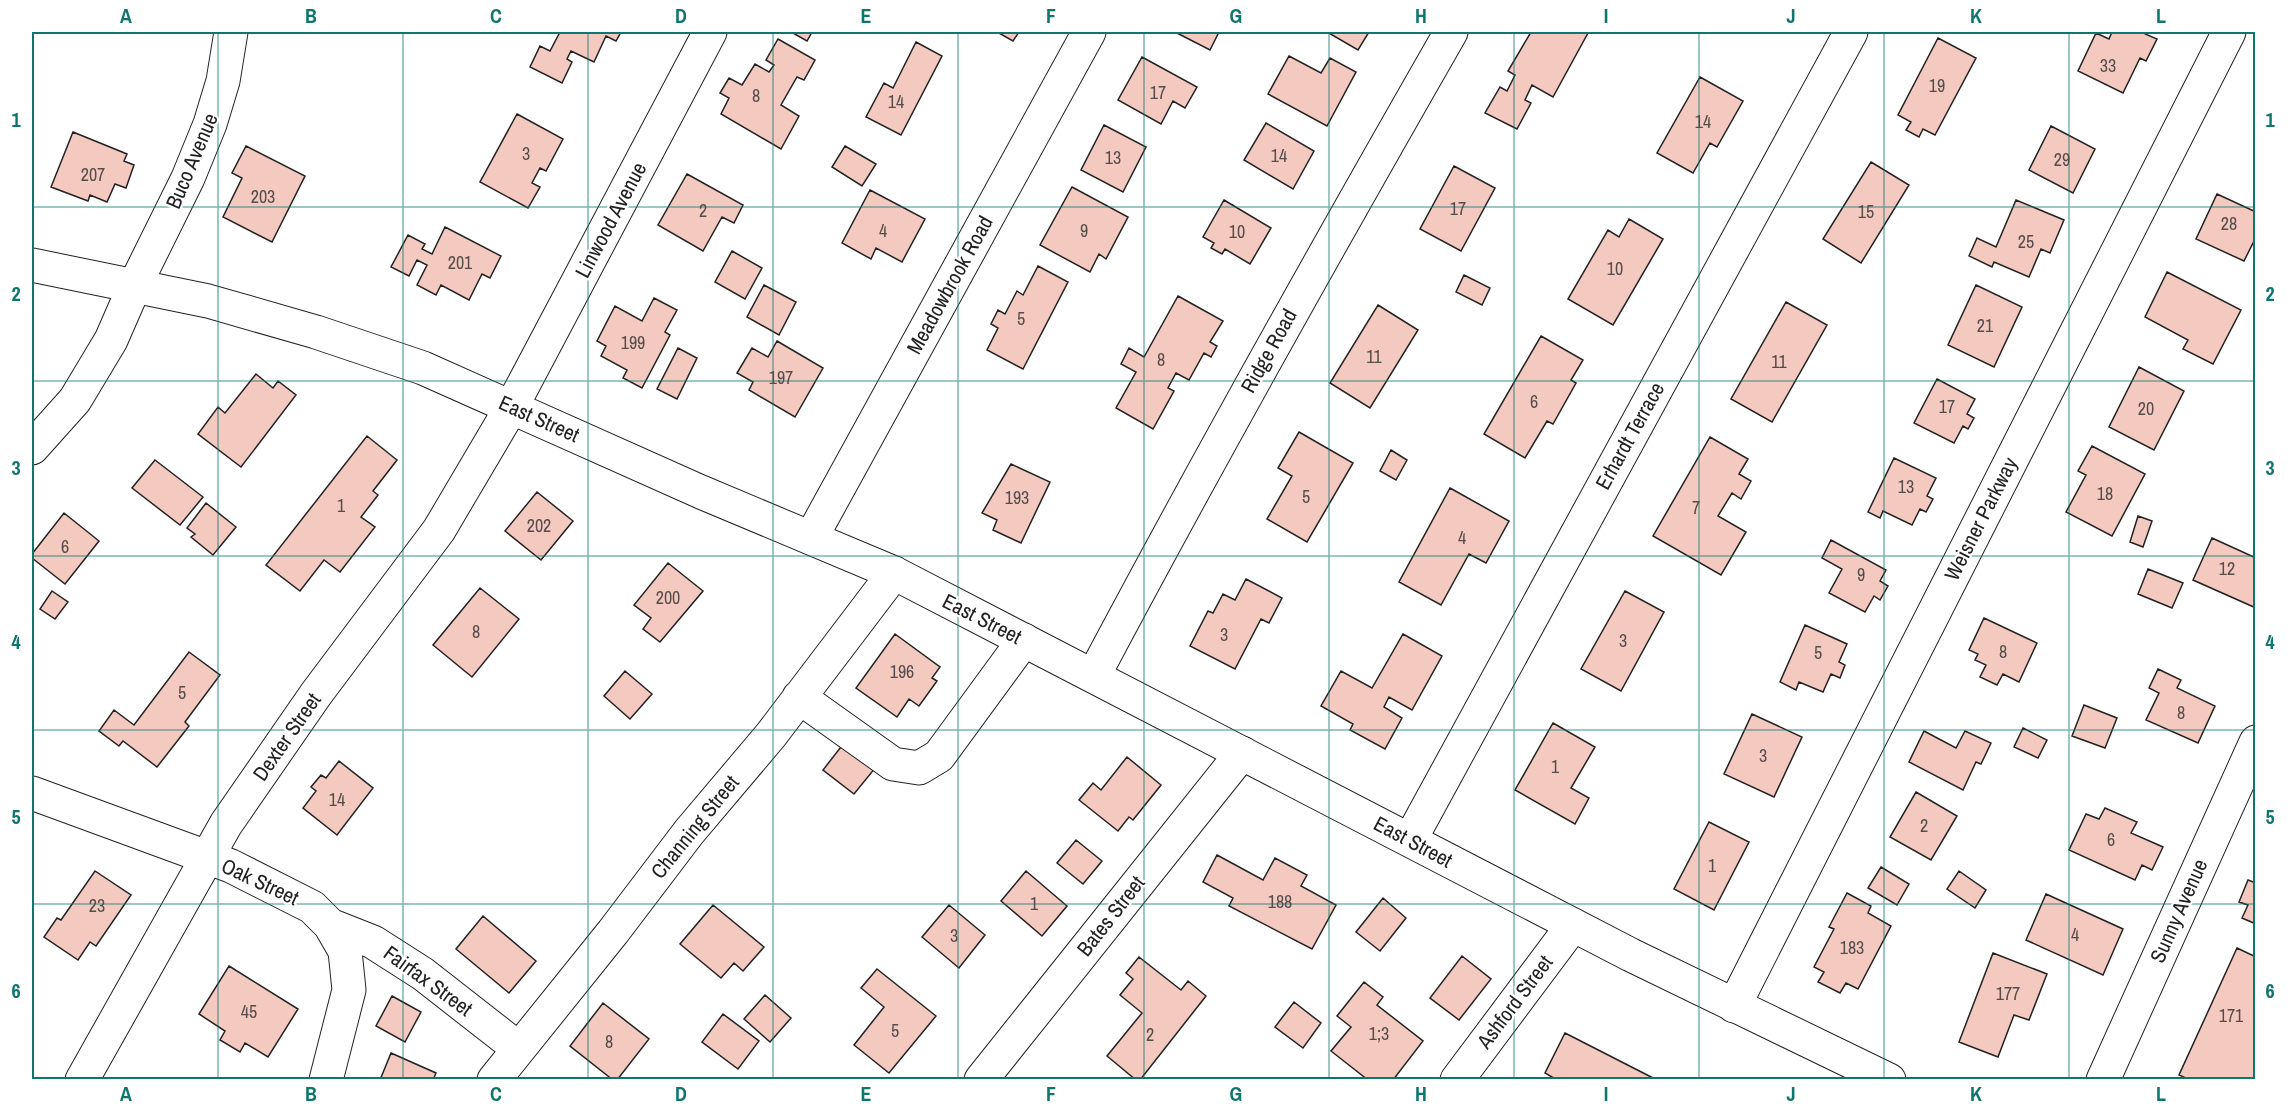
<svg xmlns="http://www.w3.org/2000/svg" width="2287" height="1111" font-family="'Archivo Narrow',sans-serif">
  <rect width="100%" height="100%" fill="#fff"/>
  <!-- building -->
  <path fill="#f3c9c0" stroke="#222" stroke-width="1.5" d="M560,32H621L616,41L606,36L594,62L571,51L567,59L572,62L562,83L530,67L540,46L550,51Z
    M791,32H812L807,41Z
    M997,32H1019L1013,41Z
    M1175,32H1219L1210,50Z
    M1327,32H1369L1358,50Z
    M1531,32L1588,33L1553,97L1532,85L1525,100L1531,103L1517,129L1485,113L1500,87L1507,91L1515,75L1508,71Z
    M2112,32H2141L2157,39L2146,61L2140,58L2123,93L2078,71L2096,33L2109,39Z
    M1938,38L1976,58L1935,135L1923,129L1919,137L1906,130L1911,122L1898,115Z
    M778,39L815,60L804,80L797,77L781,105L799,116L781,149L721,114L729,98L720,93L729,78L742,85L755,64L769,72L774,65L766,60Z
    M916,42L942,56L901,135L866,117L884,83L893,88Z
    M1289,56L1321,73L1330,58L1356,72L1327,126L1268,94Z
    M1142,57L1197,87L1185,108L1173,101L1161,124L1118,100Z
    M1700,77L1743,101L1717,147L1710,143L1693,173L1657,153Z
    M517,114L563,139L546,171L540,168L532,183L540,187L528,208L480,182Z
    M1266,123L1314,151L1293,189L1244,160Z
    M1104,125L1146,147L1123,192L1081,170Z
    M2051,126L2095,149L2073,193L2029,170Z
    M73,132L127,154L124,161L134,165L126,188L115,184L107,202L90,195L88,201L51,187Z
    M246,146L305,176L272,242L223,217L242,178L232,173Z
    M845,146L876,164L862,186L832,167Z
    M1871,162L1909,185L1861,263L1823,239Z
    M1454,166L1495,188L1461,251L1420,229Z
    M687,174L743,205L734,223L722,217L703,251L658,225Z
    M1072,187L1128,217L1106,259L1099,254L1090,272L1040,245Z
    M870,190L925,219L902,262L876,248L871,259L842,243Z
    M2217,194L2256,212V237L2244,261L2196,239Z
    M1224,200L1271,228L1250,264L1225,249L1222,254L1211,248L1214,243L1203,237Z
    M2016,200L2064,220L2050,253L2041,249L2029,277L1994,262L1992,267L1969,256L1977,238L1996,247Z
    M1629,219L1663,239L1613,325L1568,299L1608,230L1619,237Z
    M445,227L501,256L490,278L482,274L469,300L441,285L436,295L417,285L427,265L417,260L409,276L391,267L408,235L425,244L422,249L432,254Z
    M732,251L762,268L745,299L715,282Z
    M1038,266L1068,282L1023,369L987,350L998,328L991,324L998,310L1005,314L1017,291L1023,295Z
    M2167,272L2241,310L2213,364L2183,349L2188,340L2145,317Z
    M1464,275L1490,288L1482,305L1456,292Z
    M764,285L796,302L779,335L747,317Z
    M1976,285L2022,307L1994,367L1948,345Z
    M1178,296L1223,321L1210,342L1217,346L1211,357L1204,353L1189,380L1176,373L1168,388L1174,391L1153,429L1116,408L1136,372L1121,364L1129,348L1144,357Z
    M654,298L677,310L665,332L670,335L642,388L623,378L627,370L601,356L606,346L597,341L615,306L642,321Z
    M1786,302L1827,325L1772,422L1731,399Z
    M1378,305L1418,330L1370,408L1330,383Z
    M1541,336L1583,360L1571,380L1576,383L1553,424L1547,421L1525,458L1484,434Z
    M777,341L823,368L795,417L749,390L753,382L737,373L752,348L768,357Z
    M678,348L697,358L677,399L657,389Z
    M2139,367L2184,391L2154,450L2109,427Z
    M256,374L273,388L278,381L296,395L241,467L198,434L218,407L225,413Z
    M1937,379L1975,399L1967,414L1974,418L1968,429L1963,426L1954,443L1914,423Z
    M1299,432L1353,463L1307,542L1267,519L1292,476L1278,468Z
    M367,436L397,460L373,491L378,495L361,517L375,527L340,572L324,560L300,591L266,565Z
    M1710,437L1748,459L1739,474L1751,481L1741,499L1732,493L1718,516L1746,532L1721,575L1653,536Z
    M2092,446L2145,474L2112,536L2066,512L2086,475L2078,471Z
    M1391,450L1407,460L1396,480L1380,471Z
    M1894,458L1936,478L1927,496L1933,499L1926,512L1920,509L1912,525L1883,511L1880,518L1868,512Z
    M155,460L203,497L180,525L132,488Z
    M1011,464L1050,482L1021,543L993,530L997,520L982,513Z
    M1450,488L1509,521L1486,563L1469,554L1441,605L1399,582Z
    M537,492L573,521L541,560L505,531Z
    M206,503L236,527L213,555L191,537L195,534L187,528Z
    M64,513L99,541L65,584L32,558V554Z
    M2138,516L2152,521L2143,547L2130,542Z
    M2212,538L2256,558V608L2193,580Z
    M1831,540L1886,570L1880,581L1888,586L1880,600L1874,596L1865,612L1829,593L1842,569L1822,558Z
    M668,563L703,591L660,642L643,629L651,618L634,605Z
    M2148,569L2183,583L2172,608L2138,594Z
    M1246,579L1282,598L1269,623L1261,619L1235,669L1190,646L1208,611L1213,613L1223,594L1235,600Z
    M480,588L519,619L472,677L433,645Z
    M52,591L68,602L55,619L40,609Z
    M1625,591L1664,612L1621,691L1581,669Z
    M1984,618L2037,643L2019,682L2003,674L1997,685L1980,677L1986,665L1975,660L1978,654L1969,650Z
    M1805,625L1847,644L1839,662L1845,665L1840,678L1831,674L1823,692L1799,682L1796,690L1780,682Z
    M895,634L940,667L932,678L937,681L919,706L909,699L897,717L856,688Z
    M1403,634L1442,656L1412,710L1389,697L1384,707L1402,718L1385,749L1350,730L1353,724L1321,706L1341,671L1372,688Z
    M189,652L220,675L185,722L189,726L157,767L123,741L119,746L99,731L114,710L134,725Z
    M2158,669L2181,680L2177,688L2215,706L2198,743L2146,720L2159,693L2149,688Z
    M625,671L652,694L630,719L604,696Z
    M2084,705L2117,718L2105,748L2072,736Z
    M1752,714L1802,737L1774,797L1724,774Z
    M1553,723L1595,747L1571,788L1589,798L1575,824L1515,790Z
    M2023,728L2047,740L2038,758L2014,747Z
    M1924,731L1956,748L1965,731L1991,743L1981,764L1976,762L1963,790L1909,762Z
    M844,743L876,767L854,794L823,770Z
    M1127,757L1161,785L1133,820L1129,817L1118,831L1079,800L1093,783L1101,790Z
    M339,761L373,788L337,835L303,808L316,791L311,787L321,775L326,778Z
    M1916,792L1957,816L1931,860L1890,837Z
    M2105,808L2137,822L2131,833L2163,847L2152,870L2142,865L2135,880L2069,850L2086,814L2099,819Z
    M1709,822L1749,842L1714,910L1674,889Z
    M1076,840L1102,861L1083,884L1057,863Z
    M1217,855L1263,880L1275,858L1307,875L1301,886L1336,905L1312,949L1229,906L1233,898L1203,882Z
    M1881,867L1909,884L1897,905L1868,888Z
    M95,871L131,895L96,946L90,942L78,960L44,937L57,918L61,920Z
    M1026,871L1067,906L1042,936L1001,901Z
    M1959,871L1986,890L1975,908L1947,889Z
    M2248,880L2256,883V924L2242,918L2248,905L2239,902Z
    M1847,893L1871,906L1868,913L1891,926L1858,989L1846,983L1840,993L1818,982L1824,972L1814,967L1834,929L1829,927Z
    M2046,894L2123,929L2103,975L2026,940Z
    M1383,898L1406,918L1380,951L1356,932Z
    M713,905L764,947L743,971L734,963L721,978L680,944Z
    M949,905L985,935L959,968L922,937Z
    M483,916L536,961L509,993L456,949Z
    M2237,948L2256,957V1080H2190L2179,1075Z
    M1993,953L2047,974L2029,1020L2014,1015L1998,1057L1959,1042Z
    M1462,956L1491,979L1459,1020L1430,998Z
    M1139,957L1181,990L1188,981L1206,996L1140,1080H1136L1107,1056L1142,1013L1120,995L1133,979L1126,973Z
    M229,966L298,1009L268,1057L245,1043L240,1052L220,1040L225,1031L199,1014Z
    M877,969L936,1016L889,1073L854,1045L884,1007L861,988Z
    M1364,982L1383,997L1377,1005L1423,1041L1393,1080H1368L1331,1051L1351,1027L1337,1016Z
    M765,995L791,1018L770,1042L744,1019Z
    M392,996L421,1012L405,1042L376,1026Z
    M1294,1002L1321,1023L1303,1048L1275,1027Z
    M603,1003L649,1039L617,1080H613L570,1046Z
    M723,1014L759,1041L738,1069L702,1042Z
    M1565,1033L1657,1080H1557L1545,1073Z
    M391,1053L436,1073L433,1080H380Z"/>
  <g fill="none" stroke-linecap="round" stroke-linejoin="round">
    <defs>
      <path id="minor" d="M32,448L75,400L111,340L135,285L188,178L210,124L223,81L231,32
        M811,538L1089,32
        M1094,675C1209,458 1329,245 1451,32
        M799,697L893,764L919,768L939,756L1024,640
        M32,793L231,866L312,907L330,925L345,951L349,990L326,1080
        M1410,840L1851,32
        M330,925L373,942L423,974L519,1049
        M1734,1006L2229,32
        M82,1080L226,824L316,694L439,530L511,408L710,32
        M494,1080L613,932L689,832L771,735L894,573
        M981,1080L1242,753
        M1457,1080L1573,925
        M2103,1080L2256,742"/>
      <path id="major" d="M32,265L208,301L316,332L423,368L701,492L894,573L1631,955L1889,1080"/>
    </defs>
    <!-- minor casing -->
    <use href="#minor" stroke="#222" stroke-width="35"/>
    <!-- major casing -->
    <use href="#major" stroke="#222" stroke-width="35"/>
    <!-- minor -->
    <use href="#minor" stroke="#fff" stroke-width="33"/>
    <!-- major -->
    <use href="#major" stroke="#fff" stroke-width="33"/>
  </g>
  <!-- grid -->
  <path fill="none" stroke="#0f766e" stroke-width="1.5" stroke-opacity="0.55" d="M218,32V1080M403,32V1080M588,32V1080M773,32V1080M958,32V1080M1144,32V1080M1329,32V1080M1514,32V1080M1699,32V1080M1884,32V1080M2069,32V1080M32,207H2256M32,381H2256M32,556H2256M32,730H2256M32,904H2256"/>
  <g text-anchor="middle" stroke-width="4.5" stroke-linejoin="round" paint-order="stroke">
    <!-- number labels -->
    <g font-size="18" fill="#564c4a">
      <text x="2108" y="72">33</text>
      <text x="1937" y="92">19</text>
      <text x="1158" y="99">17</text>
      <text x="756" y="102">8</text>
      <text x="896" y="108">14</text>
      <text x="1703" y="128">14</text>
      <text x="526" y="160">3</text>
      <text x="1279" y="162">14</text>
      <text x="1113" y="164">13</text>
      <text x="2062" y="166">29</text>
      <text x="93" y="181">207</text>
      <text x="263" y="203">203</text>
      <text x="1458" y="215">17</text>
      <text x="703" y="217">2</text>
      <text x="1866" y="218">15</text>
      <text x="2229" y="230">28</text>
      <text x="883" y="237">4</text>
      <text x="1084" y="237">9</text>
      <text x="1237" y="238">10</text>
      <text x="2026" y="248">25</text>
      <text x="460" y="269">201</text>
      <text x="1615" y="275">10</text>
      <text x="1021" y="325">5</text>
      <text x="1985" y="332">21</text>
      <text x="633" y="349">199</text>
      <text x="1374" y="363">11</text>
      <text x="1161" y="366">8</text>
      <text x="1779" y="368">11</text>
      <text x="781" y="384">197</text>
      <text x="1534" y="408">6</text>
      <text x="1947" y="413">17</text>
      <text x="2146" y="415">20</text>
      <text x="1906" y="493">13</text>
      <text x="2105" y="500">18</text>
      <text x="1306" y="503">5</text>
      <text x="1017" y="504">193</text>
      <text x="341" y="512">1</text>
      <text x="1696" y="514">7</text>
      <text x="539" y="532">202</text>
      <text x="1462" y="544">4</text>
      <text x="65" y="553">6</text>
      <text x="2227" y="575">12</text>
      <text x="1861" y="581">9</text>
      <text x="668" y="604">200</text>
      <text x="476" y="638">8</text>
      <text x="1224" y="641">3</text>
      <text x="1623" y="647">3</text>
      <text x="2003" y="658">8</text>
      <text x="1818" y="659">5</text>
      <text x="902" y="678">196</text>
      <text x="182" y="699">5</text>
      <text x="2181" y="719">8</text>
      <text x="1763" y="762">3</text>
      <text x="1555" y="773">1</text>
      <text x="337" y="806">14</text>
      <text x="1924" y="832">2</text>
      <text x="2111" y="846">6</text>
      <text x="1712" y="872">1</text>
      <text x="1280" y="908">188</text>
      <text x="1034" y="910">1</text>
      <text x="97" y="912">23</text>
      <text x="2075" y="941">4</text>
      <text x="954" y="942">3</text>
      <text x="1852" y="954">183</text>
      <text x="2008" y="1000">177</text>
      <text x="249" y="1018">45</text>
      <text x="2231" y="1022">171</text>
      <text x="895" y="1037">5</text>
      <text x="1379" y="1040">1;3</text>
      <text x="1150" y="1041">2</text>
      <text x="609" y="1048">8</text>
    </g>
    <!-- street labels -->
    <g font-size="21" fill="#222" stroke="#fff">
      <text transform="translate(192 161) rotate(-67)" y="7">Buco Avenue</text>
      <text transform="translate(611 220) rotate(-62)" y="7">Linwood Avenue</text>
      <text transform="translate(950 285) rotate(-61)" y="7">Meadowbrook Road</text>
      <text transform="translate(1269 351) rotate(-61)" y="7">Ridge Road</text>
      <text transform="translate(539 419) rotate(24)" y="7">East Street</text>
      <text transform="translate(1630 436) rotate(-61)" y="7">Erhardt Terrace</text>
      <text transform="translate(1981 519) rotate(-63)" y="7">Weisner Parkway</text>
      <text transform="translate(982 619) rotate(27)" y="7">East Street</text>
      <text transform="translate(287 737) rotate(-55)" y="7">Dexter Street</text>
      <text transform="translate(695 827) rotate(-51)" y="7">Channing Street</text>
      <text transform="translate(1413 842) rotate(28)" y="7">East Street</text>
      <text transform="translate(260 882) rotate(25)" y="7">Oak Street</text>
      <text transform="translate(2179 911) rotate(-66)" y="7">Sunny Avenue</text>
      <text transform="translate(1111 916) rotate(-52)" y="7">Bates Street</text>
      <text transform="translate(428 981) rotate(36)" y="7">Fairfax Street</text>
      <text transform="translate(1515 1002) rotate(-53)" y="7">Ashford Street</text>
    </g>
  </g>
  <!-- border -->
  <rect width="2287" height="1111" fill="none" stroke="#ffffff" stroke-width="66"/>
  <rect x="33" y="33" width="2221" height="1045" fill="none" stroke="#0f766e" stroke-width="2"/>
  <g font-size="20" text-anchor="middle" font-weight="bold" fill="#0f766e">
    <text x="126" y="23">A</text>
    <text x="311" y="23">B</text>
    <text x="496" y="23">C</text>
    <text x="681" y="23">D</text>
    <text x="866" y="23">E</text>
    <text x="1051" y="23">F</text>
    <text x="1236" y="23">G</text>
    <text x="1421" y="23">H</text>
    <text x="1606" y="23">I</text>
    <text x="1791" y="23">J</text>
    <text x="1976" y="23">K</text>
    <text x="2161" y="23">L</text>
    <text x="16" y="127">1</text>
    <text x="2270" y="127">1</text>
    <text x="16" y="301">2</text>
    <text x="2270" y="301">2</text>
    <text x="16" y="475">3</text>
    <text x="2270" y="475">3</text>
    <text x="16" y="649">4</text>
    <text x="2270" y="649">4</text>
    <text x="16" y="824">5</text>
    <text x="2270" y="824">5</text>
    <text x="16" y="998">6</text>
    <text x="2270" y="998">6</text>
    <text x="126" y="1101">A</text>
    <text x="311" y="1101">B</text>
    <text x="496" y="1101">C</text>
    <text x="681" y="1101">D</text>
    <text x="866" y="1101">E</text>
    <text x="1051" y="1101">F</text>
    <text x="1236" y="1101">G</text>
    <text x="1421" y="1101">H</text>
    <text x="1606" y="1101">I</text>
    <text x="1791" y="1101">J</text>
    <text x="1976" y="1101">K</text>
    <text x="2161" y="1101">L</text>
  </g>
</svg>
